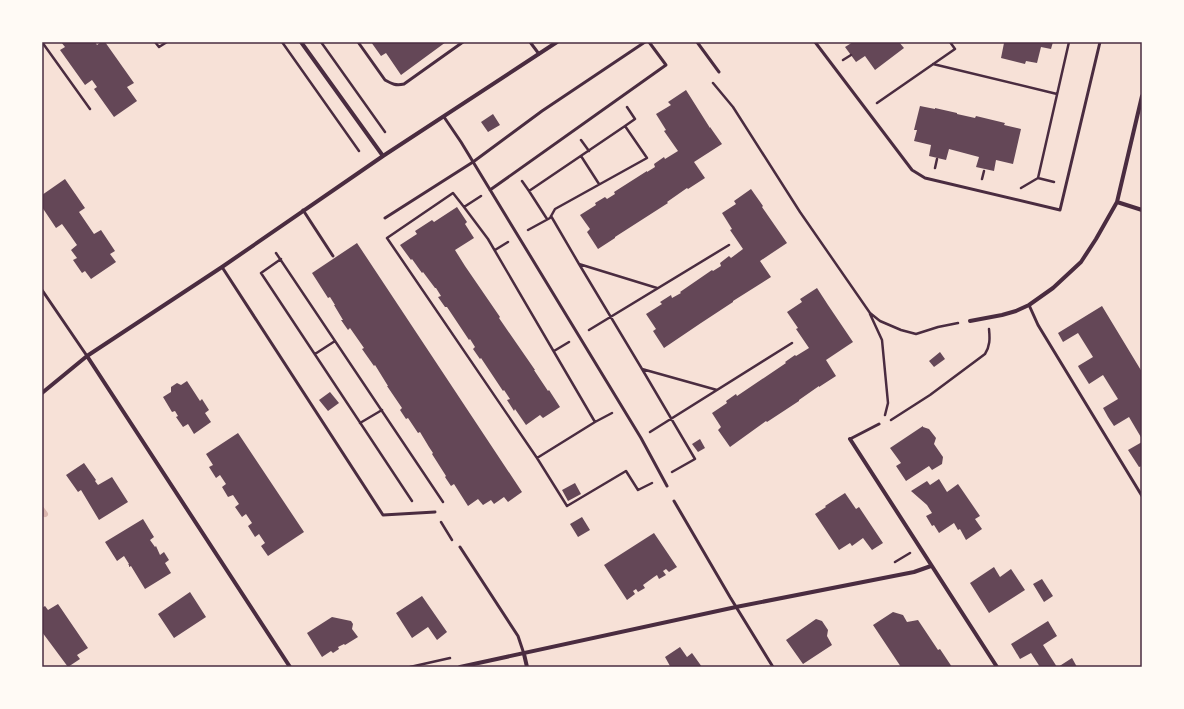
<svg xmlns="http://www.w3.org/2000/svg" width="1184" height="709" font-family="'Alegreya Sans',sans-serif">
  <rect width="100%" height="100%" fill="#f7e1d7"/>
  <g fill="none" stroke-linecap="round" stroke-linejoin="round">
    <!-- stream -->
    <path stroke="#dcb8b0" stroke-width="6" d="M42,510L45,514"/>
  </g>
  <!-- building -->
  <path fill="#644757" d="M61,42H95L97,45L101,42H105L134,83L127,87L137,101L114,117L94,89L97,87L92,80L85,85L60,50L65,47Z
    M371,42H446L401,75L386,53L381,56Z
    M853,42H899L904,48L875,70L865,56L856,62L845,47Z
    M1002,42H1053L1051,49L1041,47L1037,63L1026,61L1025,64L1001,58L1004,43Z
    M686,90L710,128V127L722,144L694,162L705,178L688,189L687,188L667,202L668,203L615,237V238L598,249L587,232L590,229L580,215L596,205L595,203L605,197L607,199L615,194L614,192L647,171V172L655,167L654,164L664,157L665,159L678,151L664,131L666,130L656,114L671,105L668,102Z
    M920,106L935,109V108L957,113V114L975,118L976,116L1005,123L1004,125L1021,129L1013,164L996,160L994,171L976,167L979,157L949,149L946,160L929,156L931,145L914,141L917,130H914Z
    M493,114L500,125L488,132L481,122Z
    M65,179L85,208L79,212L94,234L101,230L115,251L110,254L116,262L91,279L85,271L82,273L73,260L77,258L71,250L77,245L70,235L62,224L56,228L42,207V195Z
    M751,189L763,206L762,207L787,243L760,261L771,277L733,301V302L701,323L664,348L653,331L656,329L646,314L662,304L660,302L671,295L672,298L681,293L680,292L712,270L713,271L721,266L720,263L729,256L731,258L743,249L730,230L732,229L722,213L736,204L734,201Z
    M457,207L467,222L465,224L474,238L455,250L465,266L500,317L499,318L535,370H534L548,391L549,390L560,407L543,418L540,415L526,425L515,409L514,411L507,400L510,399L504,390L503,391L481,358L480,359L473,349L475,347L470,339L469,340L447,307H445L438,297L441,296L436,288H435L423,272L422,273L412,259L411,260L400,245L417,234L415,231L432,220L434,222Z
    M357,243L522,492L508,502L504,497L494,504L491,500L483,505L478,499L468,506L454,484L451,486L445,477L446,476L432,454L433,453L429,447L420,432L418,433L408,418L406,419L400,410L402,408L387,386H388L375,365L374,366L362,349L364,348L350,328L348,330L341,320H343L334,305H335L330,297L328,298L312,273Z
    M817,288L828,305L853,342L826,360L836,376L819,387V386L799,400V401L767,422L766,421L730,447L718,430L721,427L712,413L727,403L726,401L736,394L737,396L786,363L785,362L795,355L796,356L809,348L796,329L798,328L787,312L802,302L800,299Z
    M1102,306L1142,372V439L1129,417L1114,426L1108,417L1103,408L1118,399L1103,375L1089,384L1079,368L1078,366L1093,357L1078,333L1063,342L1058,333Z
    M940,352L945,359L934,367L929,361Z
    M187,381L200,401L202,399L209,410L205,413L211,422L194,434L188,424L183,427L176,417L178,416L175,411L172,412L163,397L171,392V387L177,383L181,385Z
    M330,392L339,403L328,411L319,400Z
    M923,426V427L929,429L936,438L934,444L943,457L942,464L932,470L929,466L906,481L896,466L901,463L890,448Z
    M238,433L304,532L268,556L261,546L265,543L259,534L255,537L248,526L252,523L246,514L242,517L235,507L239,504L233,495L228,497L222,487L226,484L220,475L216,478L209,467L213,465L206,454Z
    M700,439L705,448L698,452L692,444Z
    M1142,442V466L1139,467L1128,450Z
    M84,463L96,480L95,481L98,485L112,477L128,502L99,520L81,490L78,492L66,475Z
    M939,479L947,492L958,484L980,516L975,519L982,529L966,540L960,529L958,530L954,523L939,533L934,525L932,526L926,516L932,513L927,505L911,491L927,481L930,485Z
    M575,483L581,494L568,501L562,490Z
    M845,493L856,509L859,507L883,543L872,550L863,538L852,546L850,543L839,550L815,514L826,507L825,506Z
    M582,517L590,530L578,537L570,524Z
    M143,519L154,537L150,540L155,547L156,546L160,555L164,552L169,560L165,563L171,573L145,589L131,566L129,567V565L128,564H129L124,556L117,561L105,542Z
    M654,533L677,567L669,572L666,569L663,571L666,575L659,579L657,575L654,577L643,585L645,588L638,592L636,589L633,591L635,594L627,600L604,565Z
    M994,567L1000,577L1011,569L1025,590L989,613L970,583Z
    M1042,579L1053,596L1044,602L1033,584Z
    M190,592L206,617L174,638L158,614Z
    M422,596L447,632L437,640L428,627L412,638L396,613Z
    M58,604L88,648L77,655L80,659L68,667L42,632V608L45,606L48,610Z
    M893,612L903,615L907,622L918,620L938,650L940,649L952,667H901L873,625Z
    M332,617L351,621L353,624L352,629L358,637L345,645L344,644L338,647L339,649L333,653L331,651L322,657L307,633Z
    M816,619L822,621L828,630L827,636L832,645L803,664L786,640Z
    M1048,621L1057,636L1043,645L1057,667H1040L1031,653L1020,659L1011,644Z
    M680,647L687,657L692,653L702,667H669L670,666L665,657Z
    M1072,658L1077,667H1058Z"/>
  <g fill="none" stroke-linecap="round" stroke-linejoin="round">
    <!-- path -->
    <path stroke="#4a2c40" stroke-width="2.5" d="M42,42L90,109
      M155,42L159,47L167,42
      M282,42L359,151
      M321,42L385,132
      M843,60L851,55
      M933,64L1057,94
      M713,83L733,107L800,212L870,313L880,321L901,330L916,334L938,327L958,323
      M877,103L955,49L950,42
      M581,140L589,151
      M581,156L599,184
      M935,168L937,159
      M982,179L984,171
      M522,181L529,191L625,126
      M1054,182L1038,178L1069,42
      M1021,188L1038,178
      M529,191L547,219
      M464,207L488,239L595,422L537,458L387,238L453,193L464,207L481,196
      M551,216L579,264L657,288
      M528,230L550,218L555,209L647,158L625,126L635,119L627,107
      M495,250L508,242
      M276,253L443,502
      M281,259L261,273L412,501
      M579,264L642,369L717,390
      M870,314L882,340L888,403L885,415
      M589,330L729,245
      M554,351L569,342
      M315,354L335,341
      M642,369L695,459L672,472
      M891,420L930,395L985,354C990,346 990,339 989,329
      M595,422L612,413
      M360,423L382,410
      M650,432L792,343
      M537,458L567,506L626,471L638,490L652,483
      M441,522L452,540
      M895,562L910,553
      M410,667L450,658"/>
    <!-- service -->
    <path stroke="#4a2c40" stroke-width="3" d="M358,42L385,80C392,84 396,86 404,84L463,42
      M530,42L539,54
      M697,42L719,72
      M815,42L912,170L925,178L1060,210L1100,42
      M444,117L461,142L641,438L667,486
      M490,190L666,65L649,42
      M303,210L333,256
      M385,218L473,162L542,111L645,42
      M222,267L383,515L435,512
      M42,290L87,356
      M1029,305L1038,325L1142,496
      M850,439L879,424
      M674,501L730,597L773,667
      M460,547L518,636L524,654"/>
    <!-- minor -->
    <path stroke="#4a2c40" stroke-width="4" d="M301,42L383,156
      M1117,202L1142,210
      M970,321L1002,315L1016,311L1029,305L1053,288L1081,262L1096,239L1117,202L1142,96
      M87,356L290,667
      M42,393L87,356L222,267L383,156L557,42
      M850,439L997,667
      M524,654L527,667
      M460,667L736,607L914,572L931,566"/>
  </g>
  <!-- border -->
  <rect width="1184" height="709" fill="none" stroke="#fffaf5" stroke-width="86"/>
  <rect x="43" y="43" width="1098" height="623" fill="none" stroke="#4a2c40" stroke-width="1.5"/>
</svg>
